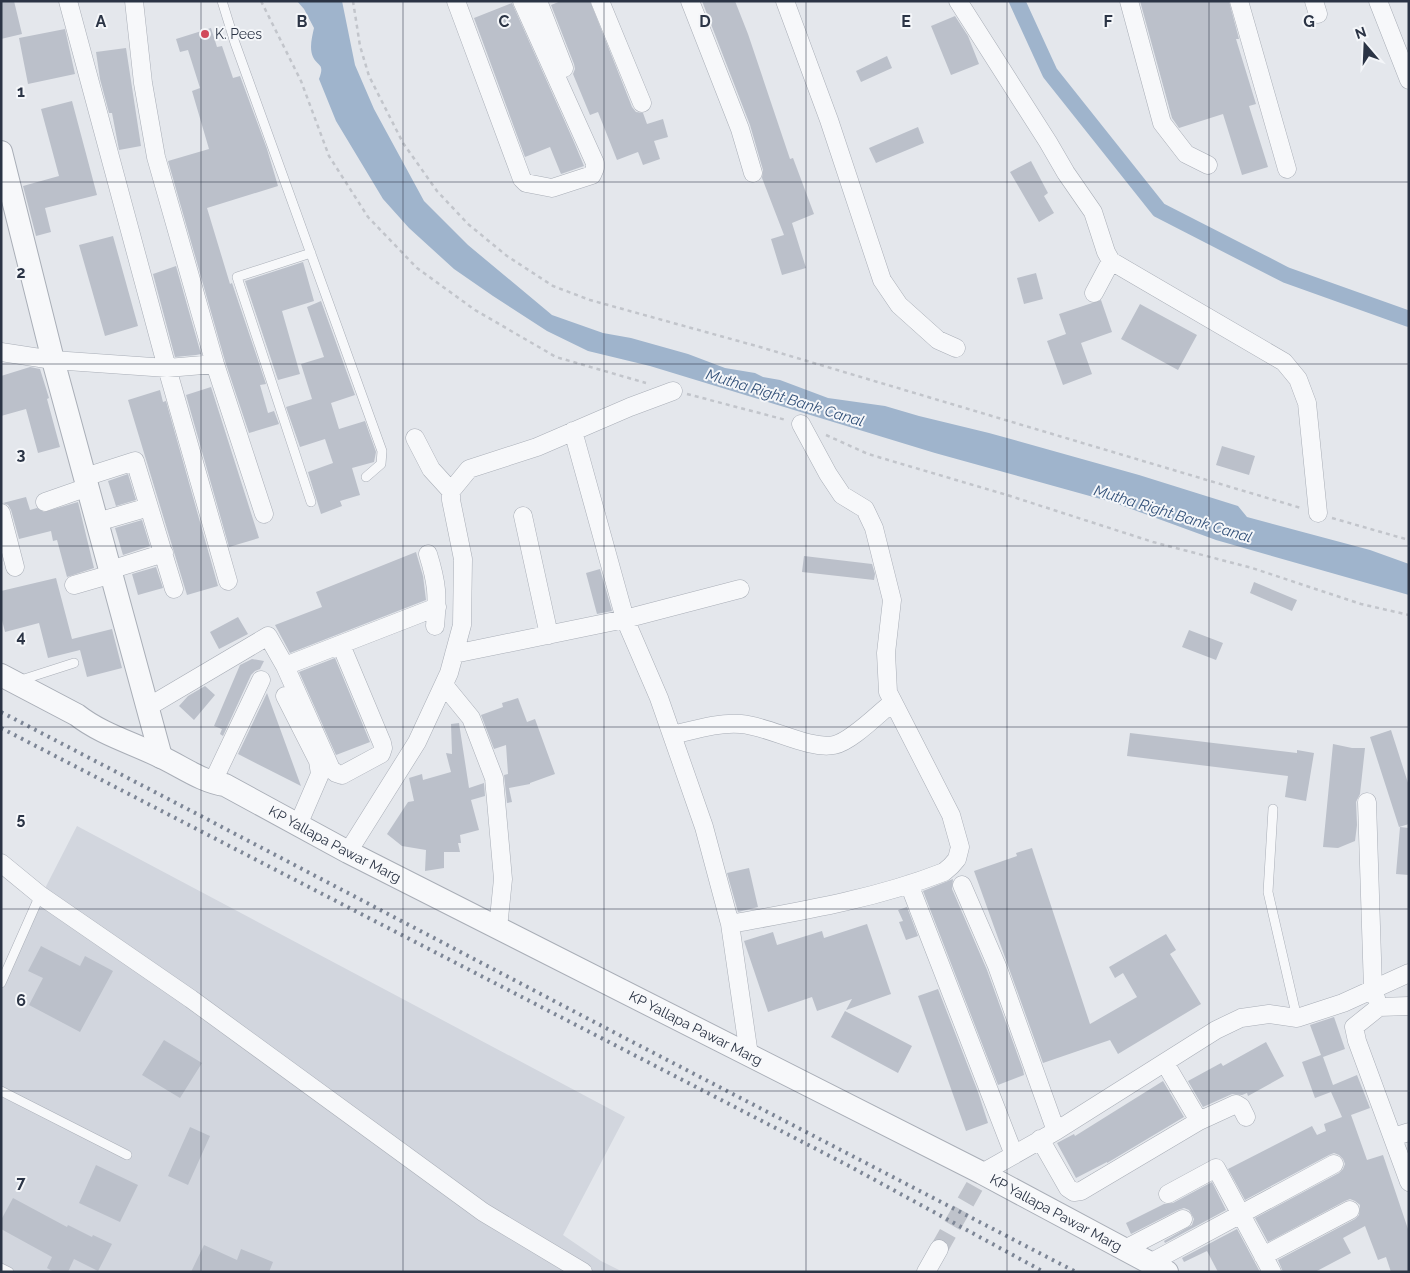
<svg xmlns="http://www.w3.org/2000/svg" width="1410" height="1273" font-family="Raleway,sans-serif">
  <rect width="100%" height="100%" fill="#e4e7ec"/>
  <!-- built -->
  <path fill="#d2d6de" d="M77,826L625,1117L563,1235L601,1261L623,1272H1V974Z"/>
  <!-- water -->
  <path fill="#9fb4cc" d="M297,1H342L355,65L374,109L424,201L468,245L552,315L603,333L631,338L688,354L725,368L755,373L763,377L780,380L828,398L885,406L919,416L989,433L1139,475L1238,506L1247,517L1370,550L1409,564V595L1216,540L1115,503L935,453L650,366L588,351L547,331L493,296L454,269L409,228L383,199L336,121L319,79C325,63 318,67 313,57C309,48 312,37 314,28L304,9Z"/>
  <g fill="none" stroke-linecap="round" stroke-linejoin="round">
    <!-- canal -->
    <path stroke="#9fb4cc" stroke-width="16" d="M1017,1L1050,73L1159,210L1286,275L1409,319"/>
  </g>
  <!-- building -->
  <path fill="#bbc0ca" d="M1,1H14L22,34L1,39Z
    M561,1H590L632,107L636,112L643,113L647,124L663,119L668,137L654,141L660,159L643,165L638,152L617,160L598,112L590,115L573,74L575,69L574,64L551,5Z
    M702,1H735L748,34L790,159L793,158L814,214L792,223L806,268L782,275L771,239L784,235L762,178L763,170L750,125Z
    M1140,1H1229L1239,39H1236L1256,104L1249,106L1268,167L1242,175L1223,114L1179,128L1172,118Z
    M512,3L574,142L584,166L561,174L550,147L525,157L474,18Z
    M955,16L968,36L979,64L951,75L931,26Z
    M211,28L217,47L222,46L233,78L240,76L267,149L278,186L207,208L230,284L232,283L266,384L260,385L268,413L274,411L279,424L249,433L225,361L168,161L209,149L192,91L200,88L188,50L180,52L176,39Z
    M65,29L75,74L28,84L19,38Z
    M126,48L141,146L119,150L112,113H109L100,79L96,52Z
    M887,56L892,68L861,82L856,71Z
    M72,101L97,195L45,208L51,232L36,236L23,186L59,176L41,109Z
    M918,127L924,143L876,163L869,148Z
    M1031,161L1048,193L1044,196L1054,213L1039,222L1010,172Z
    M113,236L138,326L105,336L79,245Z
    M303,262L314,301L282,311L300,374L278,380L245,281Z
    M176,266L201,354L196,355L175,357L153,274Z
    M1036,273L1043,299L1024,304L1017,278Z
    M1101,300L1112,332L1081,343L1092,374L1063,385L1047,341L1066,334L1059,314Z
    M321,301L355,395L331,403L339,429L365,421L376,452L374,462L352,468L360,495L340,501L342,506L321,514L308,472L333,463L325,439L300,447L286,407L312,399L301,364L324,357L307,307Z
    M1140,304L1197,335L1178,370L1121,339Z
    M30,367L40,369L49,398L47,399L60,447L38,453L26,409L1,416V376Z
    M211,387L259,538L229,547L186,395Z
    M160,390L163,402L166,401L218,586L187,595L128,400Z
    M1222,446L1255,456L1249,475L1216,465Z
    M128,474L136,500L116,506L108,481Z
    M26,497L30,510L37,508L44,512L78,502L94,568L67,577L57,540L53,541L51,531L19,539L11,510L8,505L3,503Z
    M142,520L150,546L123,555L115,528Z
    M416,552L423,576L426,600L290,653L275,625L322,607L316,592Z
    M804,556L872,564L875,574L874,580L802,572Z
    M156,567L163,588L138,595L132,574Z
    M600,569L612,611L597,614L586,573Z
    M56,578L72,639L112,629L122,668L87,677L80,650L48,658L39,623L5,632L1,616V591Z
    M1254,582L1297,600L1292,611L1250,593Z
    M238,617L248,634L219,649L210,632Z
    M1189,630L1223,643L1216,660L1182,647Z
    M335,658L370,742L336,755L299,672Z
    M252,659L264,661L260,669L255,671L251,675L223,736L220,734L222,729L214,726L240,665Z
    M205,686L215,695L194,720L179,706L188,696Z
    M267,693L301,786L238,754Z
    M518,698L527,722L535,719L555,774L530,783V784L509,788L512,802L507,803L504,775L508,774L506,745L494,749L481,715L503,707L502,703Z
    M459,723L469,788L484,783L485,796L471,800L479,830L460,835L461,843H458L460,852H444V868L425,871L426,850L402,846L387,834L408,802L414,801L409,778L422,774L423,780L451,772L446,753L452,754L451,724Z
    M1391,730L1409,786V824L1399,827L1370,737Z
    M1130,733L1297,753V750L1314,753L1306,801L1285,797L1288,776L1127,756Z
    M1333,744L1352,748H1365L1360,794L1356,802L1357,825L1355,841L1338,848L1323,847Z
    M1400,827L1409,828V875L1396,874Z
    M1032,848L1090,1024L1137,997L1123,973L1115,978L1109,967L1166,934L1176,950L1170,954L1201,1004L1118,1054L1110,1040L1043,1063L974,871L1017,856L1016,853Z
    M749,868L758,907L738,912L727,873Z
    M953,879L952,889L987,970L1023,1070L1024,1075L998,1085L923,891Z
    M907,907L918,936L906,940L899,922L903,921L898,910Z
    M867,924L891,994L846,1010L852,999L817,1011L812,997L768,1012L744,941L773,932L777,945L822,931L824,938Z
    M41,946L80,966L85,956L113,971L80,1032L29,1005L43,978L28,971Z
    M938,989L978,1092L988,1123L966,1131L918,996Z
    M845,1011L912,1046L898,1073L831,1037Z
    M1334,1017L1345,1049L1323,1057L1333,1085L1357,1075L1370,1108L1351,1115L1367,1160L1383,1155L1409,1232V1272H1391L1386,1257L1378,1260L1365,1226L1343,1238L1351,1253L1315,1272H1283L1278,1260L1355,1219L1359,1215L1360,1205L1355,1201L1350,1199L1345,1201L1268,1242L1255,1218L1339,1173L1343,1169L1345,1164L1343,1159L1339,1155L1334,1153L1329,1155L1245,1200L1228,1169L1312,1126L1317,1135L1326,1131L1324,1124L1342,1117L1331,1092L1315,1098L1302,1062L1321,1055L1310,1025Z
    M164,1040L202,1063L180,1098L142,1075Z
    M1266,1042L1284,1076L1248,1096L1247,1093L1242,1095L1232,1094L1203,1107L1188,1081L1221,1063L1223,1066Z
    M1163,1081L1184,1117L1107,1163V1162L1076,1178L1057,1143L1074,1134L1075,1136Z
    M190,1127L210,1136L188,1185L168,1176Z
    M96,1165L138,1185L120,1222L79,1203Z
    M1212,1182L1226,1210L1165,1243L1164,1241L1192,1225L1194,1219L1189,1210L1184,1208L1178,1210L1131,1234L1126,1223L1164,1204L1173,1203Z
    M13,1198L67,1227L68,1225L92,1237L93,1235L112,1244L98,1271L74,1259L68,1272H54L47,1268L52,1257L1,1229V1220Z
    M1237,1229L1260,1272H1218L1207,1251L1184,1262L1182,1258Z
    M204,1245L237,1260L241,1249L273,1262L269,1272H191Z"/>
  <g fill="none" stroke-linecap="round" stroke-linejoin="round">
    <!-- minor-tunnel -->
    <path stroke="#bfc3cb" stroke-width="18" stroke-dasharray="18 9" stroke-linecap="butt" d="M939,1249L982,1173"/>
    <defs>
      <path id="service" d="M222,1L235,43L382,451L381,464L366,477
        M311,253L237,277L311,502
        M18,681L74,663
        M1273,809L1268,892L1297,1018
        M1,983L40,895
        M1,1091L127,1155
        M1,1268L9,1272"/>
      <path id="minor" d="M68,1L167,368L228,581
        M134,1L143,83L156,157L215,364L264,514
        M456,1L522,179L526,183L552,188L592,175L595,168V163L522,1
        M538,1L564,68
        M600,1L642,103
        M690,1L740,129L753,173
        M785,1L829,120L882,280L899,305L938,340L956,348
        M958,1L1048,142L1066,173L1093,212L1106,252L1111,261L1284,362L1298,379L1307,403L1318,513
        M1129,1L1162,123L1186,154L1208,165
        M1239,1L1287,169
        M1314,1L1318,14
        M1378,1L1409,80
        M1094,293L1111,261
        M1,352L53,360L167,368L215,364
        M573,431L625,619L659,698L704,827L730,924L749,1055
        M85,477L135,461L174,589
        M451,491L469,469L537,447L630,407L673,391
        M45,502L88,487
        M1,513L15,567
        M523,516L549,635
        M97,522L149,507
        M428,554C437,583 438,596 435,626
        M110,570L164,553
        M74,585L112,574
        M341,645L382,743L383,748L381,754L342,775L336,773L331,769L285,666L437,607
        M454,654L625,619L740,589
        M444,685L471,718L494,778L503,879L498,928
        M285,696L318,761L320,774L298,825
        M148,707L268,636L285,666
        M672,735C694,730 718,722 741,724C769,726 808,750 834,745C851,742 879,713 893,702
        M216,775L261,680
        M1367,802L1373,989L1376,998
        M348,852L417,742L449,673L462,625L463,559L451,500V491L431,469L415,438
        M1,863L40,895L191,999L483,1212L583,1272
        M909,884L1014,1155
        M962,885L997,966L1056,1131
        M730,924C802,911 875,899 944,872L951,866L957,859L960,847L951,815L888,692L886,653L892,600L874,528L865,509L842,495L828,474L801,424
        M1409,1006L1379,1007L1354,1027L1357,1041L1409,1182
        M1165,1063L1199,1121
        M1393,1137L1409,1132
        M1040,1139L1068,1188L1074,1192L1081,1191L1199,1121L1236,1104L1241,1107L1246,1117
        M982,1173L1056,1131L1216,1030L1241,1018L1269,1014L1297,1018L1343,1003L1409,973
        M1168,1194L1216,1168L1272,1272
        M1125,1249L1183,1219
        M1263,1256L1350,1210
        M1150,1263L1334,1164
        M926,1272L939,1249"/>
      <g id="tertiary">
        <path d="M1,152L53,360L161,757"/>
        <path id="s1" d="M1,675L77,715C101,734 133,743 161,757C181,766 202,782 225,785L348,852L982,1173L1167,1272"/>
      </g>
    </defs>
    <!-- service casing -->
    <use href="#service" stroke="#a9aeb7" stroke-width="10"/>
    <!-- minor casing -->
    <use href="#minor" stroke="#a9aeb7" stroke-width="19"/>
    <!-- tertiary casing -->
    <use href="#tertiary" stroke="#a9aeb7" stroke-width="24"/>
    <!-- path -->
    <path stroke="#c2c5cb" stroke-width="2.5" stroke-dasharray="4 4" stroke-linecap="butt" d="M261,1L301,81L329,156L368,217L417,268L475,310L556,357L646,383
      M353,1L360,46L369,76L403,143L437,191L468,224L507,256L553,286L590,300L760,347L1301,508
      M687,394L786,420
      M826,435L868,454L1007,495L1153,542L1252,568L1361,604L1409,615
      M1332,518L1409,540"/>
    <!-- service -->
    <use href="#service" stroke="#f7f8fa" stroke-width="9"/>
    <!-- minor -->
    <use href="#minor" stroke="#f7f8fa" stroke-width="18"/>
    <!-- tertiary -->
    <use href="#tertiary" stroke="#f7f8fa" stroke-width="22"/>
    <!-- rail -->
    <path stroke="#7d8696" stroke-width="4" stroke-dasharray="2.5 5" stroke-linecap="butt" d="M1,712L199,815L621,1036L1076,1272
      M1,728L851,1167L1044,1272"/>
  </g>
  <!-- grid -->
  <path fill="none" stroke="#2b3445" stroke-width="1" stroke-opacity="0.55" d="M201,1V1272M403,1V1272M604,1V1272M806,1V1272M1007,1V1272M1209,1V1272M1,182H1409M1,364H1409M1,546H1409M1,727H1409M1,909H1409M1,1091H1409"/>
  <!-- markers -->
  <circle fill="#d1495b" stroke="#f4f6f9" stroke-width="2" cx="205" cy="34" r="5"/>
  <g text-anchor="middle" stroke-width="4" stroke-linejoin="round" paint-order="stroke">
    <!-- poi labels -->
    <g font-size="14" fill="#2b3445" stroke="#f4f6f9" text-anchor="start">
      <text x="215" y="39">K. Pees</text>
    </g>
    <!-- street labels -->
    <g font-size="14" fill="#2b3445" stroke="#f4f6f9">
      <text dy="5" stroke="none"><textPath href="#s1" startOffset="375">KP Yallapa Pawar Marg</textPath></text>
      <text dy="5" stroke="none"><textPath href="#s1" startOffset="780">KP Yallapa Pawar Marg</textPath></text>
      <text dy="5" stroke="none"><textPath href="#s1" startOffset="1185">KP Yallapa Pawar Marg</textPath></text>
    </g>
    <!-- water labels -->
    <g font-size="15" font-style="italic" fill="#34527a" stroke="#f4f6f9">
      <text transform="translate(785 398) rotate(17)" y="5">Mutha Right Bank Canal</text>
      <text transform="translate(1173 514) rotate(17)" y="5">Mutha Right Bank Canal</text>
    </g>
  </g>
  <g font-size="16" text-anchor="middle" font-weight="bold" fill="#2b3445" stroke="#f4f6f9" stroke-width="4" stroke-linejoin="round" paint-order="stroke">
    <text x="101" y="27">A</text>
    <text x="302" y="27">B</text>
    <text x="504" y="27">C</text>
    <text x="705" y="27">D</text>
    <text x="906" y="27">E</text>
    <text x="1108" y="27">F</text>
    <text x="1309" y="27">G</text>
    <text x="21" y="97">1</text>
    <text x="21" y="278">2</text>
    <text x="21" y="460">3</text>
    <text x="21" y="642">4</text>
    <text x="21" y="824">5</text>
    <text x="21" y="1006">6</text>
    <text x="21" y="1188">7</text>
  </g>
  <!-- border -->
  <rect width="1410" height="1273" fill="none" stroke="#2b3445" stroke-width="5"/>
  <!-- north arrow -->
  <g transform="translate(1365 45) rotate(341)" stroke="#f4f6f9" stroke-width="4" paint-order="stroke">
  <path d="M0-4L9 19L0 12L-9 19Z" fill="#2b3445"/>
  <text y="-8" font-size="14" font-weight="bold" text-anchor="middle" fill="#2b3445">N</text>
  </g>
</svg>
